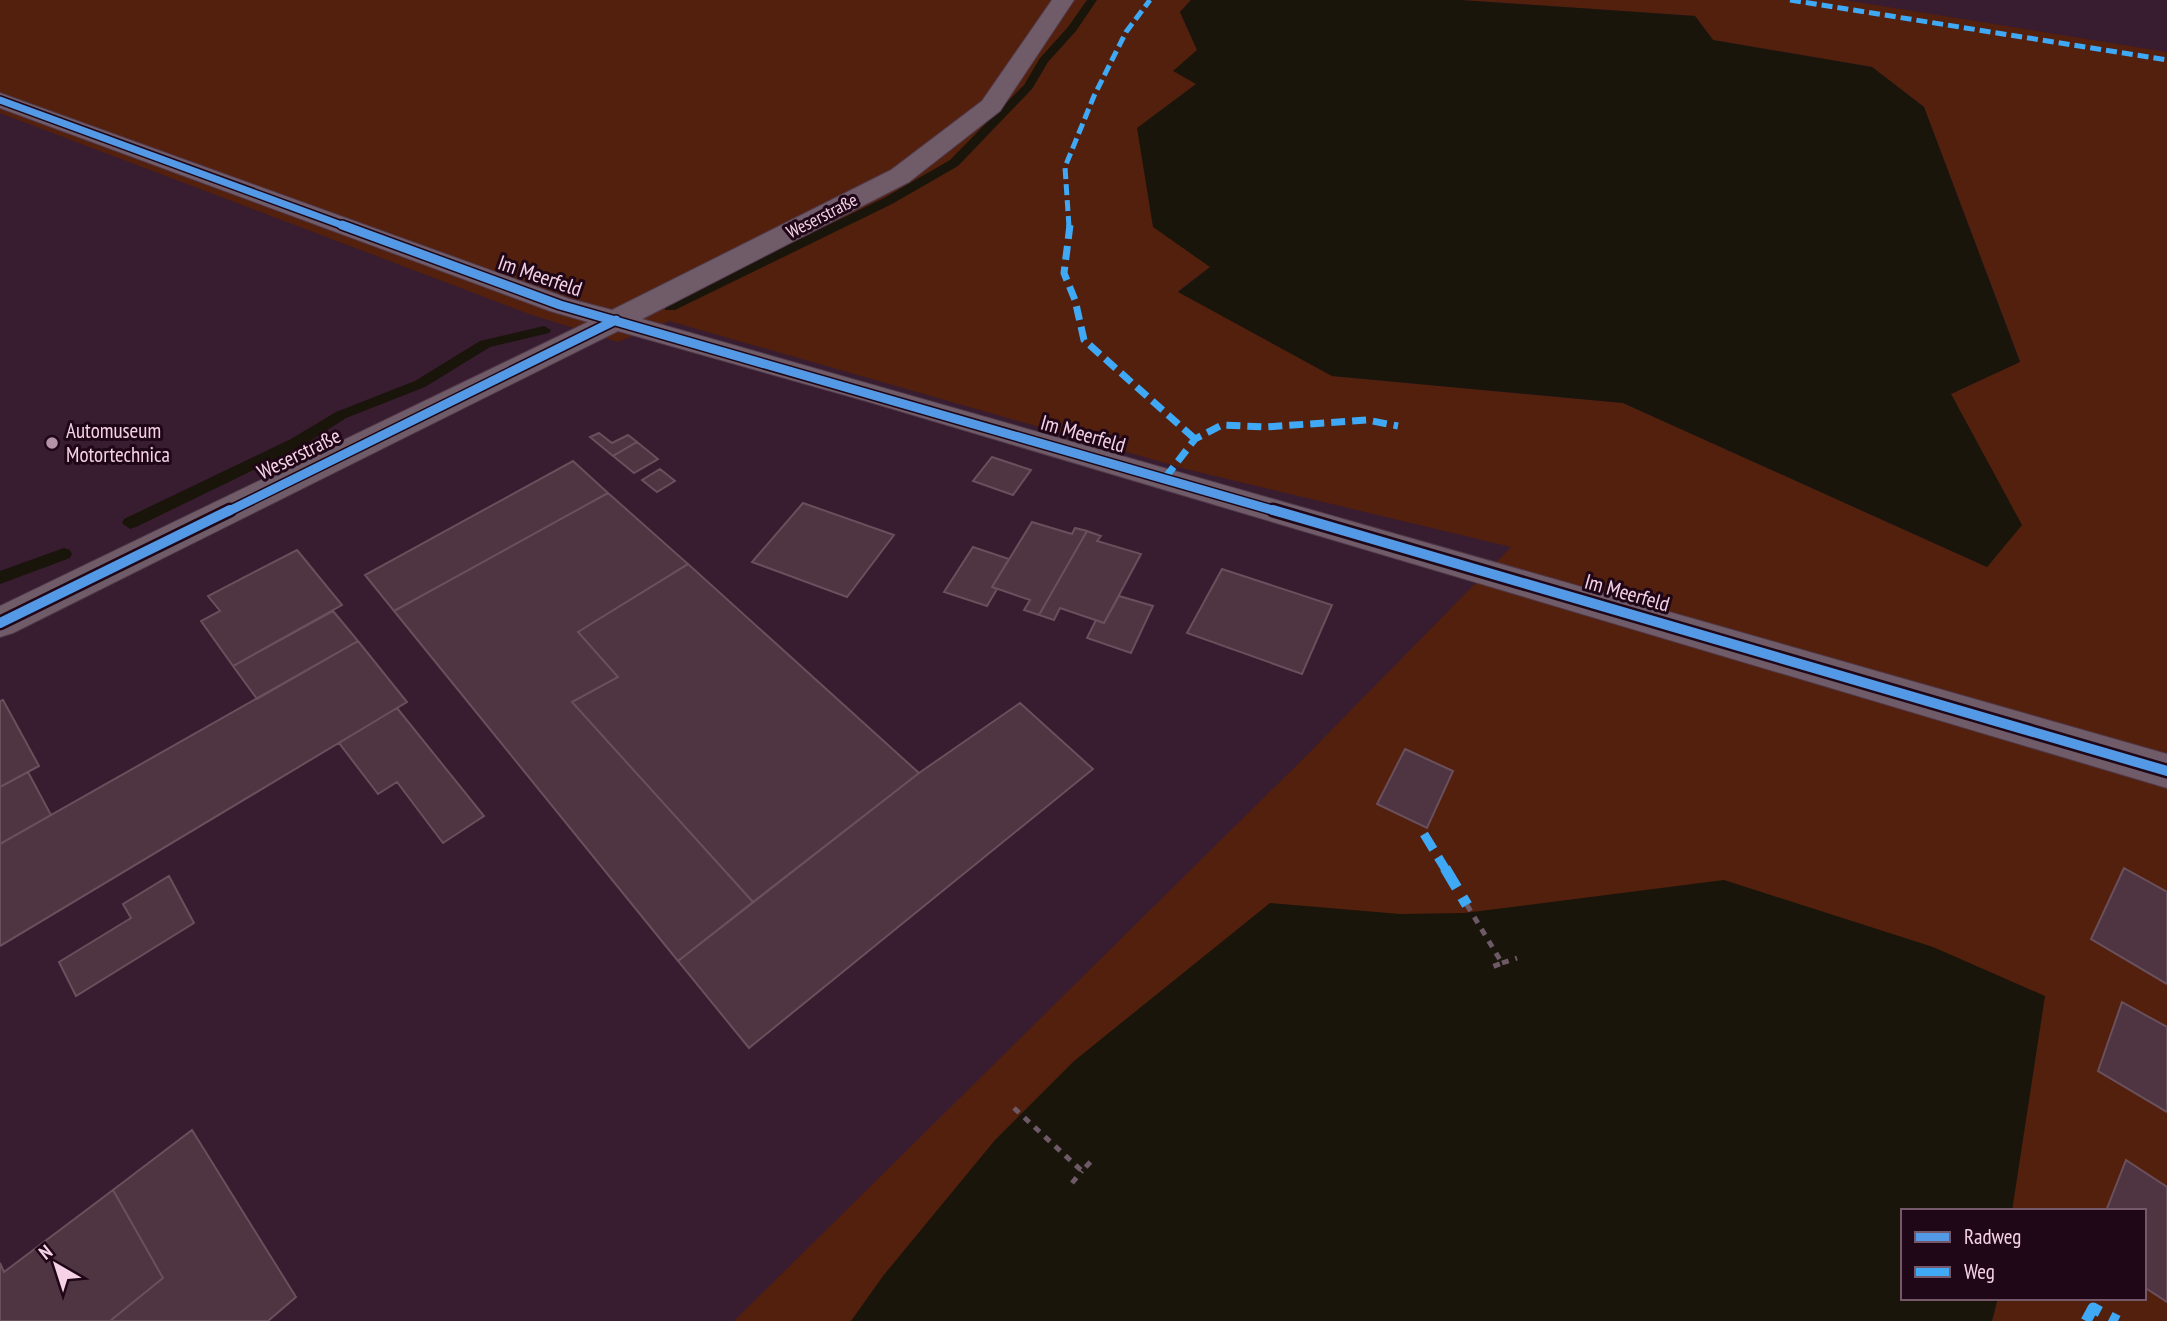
<svg xmlns="http://www.w3.org/2000/svg" width="2167" height="1321" font-family="'PT Sans Narrow',sans-serif">
  <rect width="100%" height="100%" fill="#381c30"/>
  <!-- green -->
  <path fill="#53200d" fill-rule="evenodd" d="M0,0H1191L1180,12L1197,50V84L1210,267L1178,291L1332,376L1623,403L1987,567L2021,525L1951,394L2020,361L1924,107L1872,67L1713,40L1695,16L1460,0H1844L2167,52V1321H734L1305,757L1511,547L1186,469L669,321L618,342L529,314L0,113ZM1903,1211H2144V1298H1903Z"/>
  <!-- water -->
  <path fill="#19150a" d="M1191,0H1460L1695,16L1713,40L1872,67L1924,107L2020,362L1951,394L2022,525L1987,567L1623,403L1332,376L1178,292L1210,267L1153,227L1137,128L1196,84L1173,71L1197,50L1180,12Z
    M1724,880L1933,947L2045,996L2012,1211H1903V1298H1998L1992,1321H851L883,1276L995,1140L1074,1061L1270,903L1400,914L1464,913Z"/>
  <g fill="none" stroke-linecap="round" stroke-linejoin="round">
    <!-- stream -->
    <path fill="#19150a" fill-rule="evenodd" d="M1087,0H1097L1076,31L1048,62L1032,89L958,166L892,204L675,310H665V304L884,198L950,160L1024,85L1040,58L1068,27Z
      M544,326L551,330L549,333L490,347L425,387L346,418L301,447L136,527L130,529L122,523L124,519L291,439L336,412L415,381L480,341Z
      M64,548L70,550L72,554L70,558L0,584V571Z"/>
  </g>
  <!-- building -->
  <path fill="#4f3542" stroke="#6a4f5c" stroke-width="2" d="M599,433L612,443L628,435L637,442L613,456L590,437Z
    M637,442L658,459L634,473L613,456Z
    M992,457L1031,470L1013,495L973,481Z
    M573,461L608,493L394,611L365,575Z
    M660,469L675,481L657,492L642,480Z
    M608,493L688,564L578,632L618,677L572,702L753,902L678,961L394,611Z
    M803,503L894,535L847,597L752,562Z
    M1032,522L1072,534L1075,528L1087,531L1039,615L1024,610L1030,600L992,587Z
    M1087,531L1101,536L1097,541L1141,554L1104,623L1060,608L1054,620L1039,615Z
    M973,547L1009,559L992,587L997,589L987,606L944,592Z
    M297,550L342,605L233,666L201,621L220,611L208,596Z
    M688,564L919,773L753,902L572,702L618,677L578,632Z
    M1222,569L1332,605L1302,674L1187,633Z
    M1119,596L1153,606L1131,653L1087,638L1096,620L1104,623Z
    M333,611L358,641L257,699L233,666Z
    M358,641L407,702L0,946V844Z
    M3,700L39,766L0,787V701Z
    M1020,703L1093,769L749,1048L678,961L919,773Z
    M397,708L484,816L443,843L397,782L378,794L339,743Z
    M1405,749L1453,771L1427,828L1377,804Z
    M28,772L51,815L0,844V787Z
    M2124,868L2167,892V984L2091,939Z
    M169,876L194,923L76,996L59,962L131,918L123,904Z
    M2122,1002L2167,1027V1112L2098,1071Z
    M192,1130L296,1297L268,1321H110L163,1278L113,1190Z
    M2126,1160L2167,1187V1302L2144,1287V1211H2106Z
    M113,1190L163,1278L110,1321H0V1263L4,1272Z"/>
  <g fill="none" stroke-linecap="round" stroke-linejoin="round">
    <defs>
      <path id="street" d="M1052,0H1074L1000,111L909,182L642,319L2167,754V788L866,401L618,331L13,633L0,637V606L588,322L550,311L0,108V93L570,299L612,310L891,170L982,101Z"/>
    </defs>
    <!-- street casing -->
    <use href="#street" stroke="#503949" stroke-width="2"/>
    <!-- path -->
    <path stroke="#6e5967" stroke-width="5" stroke-dasharray="7 7" stroke-linecap="butt" d="M1467,905L1502,963L1492,967
      M1502,963L1517,958
      M1014,1108L1082,1171L1095,1157
      M1072,1183L1082,1171"/>
    <!-- street -->
    <use href="#street" fill="#705b69" fill-rule="evenodd"/>
    <!-- quiet-far3 -->
    <path stroke="#3fa9f5" stroke-width="5" stroke-dasharray="11 5" stroke-linecap="butt" d="M1790,0L2167,60
      M1069,227L1065,167L1094,96L1126,32L1150,0"/>
    <!-- quiet-far2 -->
    <path stroke="#3fa9f5" stroke-width="7" stroke-dasharray="14 7" stroke-linecap="butt" d="M1070,225L1064,273L1075,300L1084,340L1195,439
      M1165,478L1195,439L1222,425L1265,427L1367,420L1398,426"/>
    <!-- quiet-far1 -->
    <path stroke="#3fa9f5" stroke-width="9" stroke-dasharray="18 9" stroke-linecap="butt" d="M1424,834L1446,870"/>
    <!-- quiet -->
    <path stroke="#3fa9f5" stroke-width="11" stroke-dasharray="23 11" stroke-linecap="butt" d="M1445,868L1467,905
      M2086,1321L2093,1308L2118,1321"/>
    <defs>
      <path id="cycleway-far2" d="M0,100L347,227"/>
      <path id="cycleway-far1" d="M342,225L560,305L1279,512
        M227,512L616,320"/>
      <path id="cycleway" d="M1273,510L2167,771
        M0,623L230,510"/>
    </defs>
    <!-- cycleway-far2 casing -->
    <use href="#cycleway-far2" stroke="#1f0717" stroke-width="10"/>
    <!-- cycleway-far1 casing -->
    <use href="#cycleway-far1" stroke="#1f0717" stroke-width="12"/>
    <!-- cycleway casing -->
    <use href="#cycleway" stroke="#1f0717" stroke-width="15"/>
    <!-- cycleway-far2 -->
    <use href="#cycleway-far2" stroke="#5399e6" stroke-width="7"/>
    <!-- cycleway-far1 -->
    <use href="#cycleway-far1" stroke="#5399e6" stroke-width="9"/>
    <!-- cycleway -->
    <use href="#cycleway" stroke="#5399e6" stroke-width="10"/>
  </g>
  <!-- markers -->
  <circle fill="#b492a7" stroke="#1f0717" stroke-width="2.5" cx="52" cy="443" r="7"/>
  <g text-anchor="middle" stroke-width="6" stroke-linejoin="round" paint-order="stroke">
    <!-- far-street labels -->
    <g font-size="18" fill="#f6d2e7" stroke="#1f0717">
      <text transform="translate(822 216) rotate(-27)" y="6">Weserstraße</text>
    </g>
    <!-- street labels -->
    <g font-size="21" fill="#f6d2e7" stroke="#1f0717">
      <text transform="translate(540 276) rotate(19)" y="7">Im Meerfeld</text>
      <text transform="translate(1083 434) rotate(16)" y="7">Im Meerfeld</text>
      <text transform="translate(299 454) rotate(-26)" y="7">Weserstraße</text>
      <text transform="translate(1627 593) rotate(16)" y="7">Im Meerfeld</text>
    </g>
    <!-- poi labels -->
    <g font-size="21" fill="#f6d2e7" stroke="#1f0717" text-anchor="start">
      <text x="66" y="438">Automuseum<tspan x="66" dy="24">Motortechnica</tspan></text>
    </g>
  </g>
  <!-- legend -->
  <rect x="1901" y="1209" width="245" height="91" fill="#1f0717" stroke="#75586a" stroke-width="2"/>
  <rect x="1915" y="1232" width="35" height="10" fill="#5399e6" stroke="#75586a" stroke-width="2"/>
  <text x="1964" y="1244" font-size="21" fill="#f6d2e7">Radweg</text>
  <rect x="1915" y="1267" width="35" height="10" fill="#3fa9f5" stroke="#75586a" stroke-width="2"/>
  <text x="1964" y="1279" font-size="21" fill="#f6d2e7">Weg</text>
  <!-- north arrow -->
  <g transform="translate(56 1265) rotate(321)" stroke="#1f0717" stroke-width="5" paint-order="stroke">
  <path d="M0-5L12 26L0 18L-12 26Z" fill="#f6d2e7"/>
  <text y="-10" font-size="19" font-weight="bold" text-anchor="middle" fill="#f6d2e7">N</text>
  </g>
</svg>
